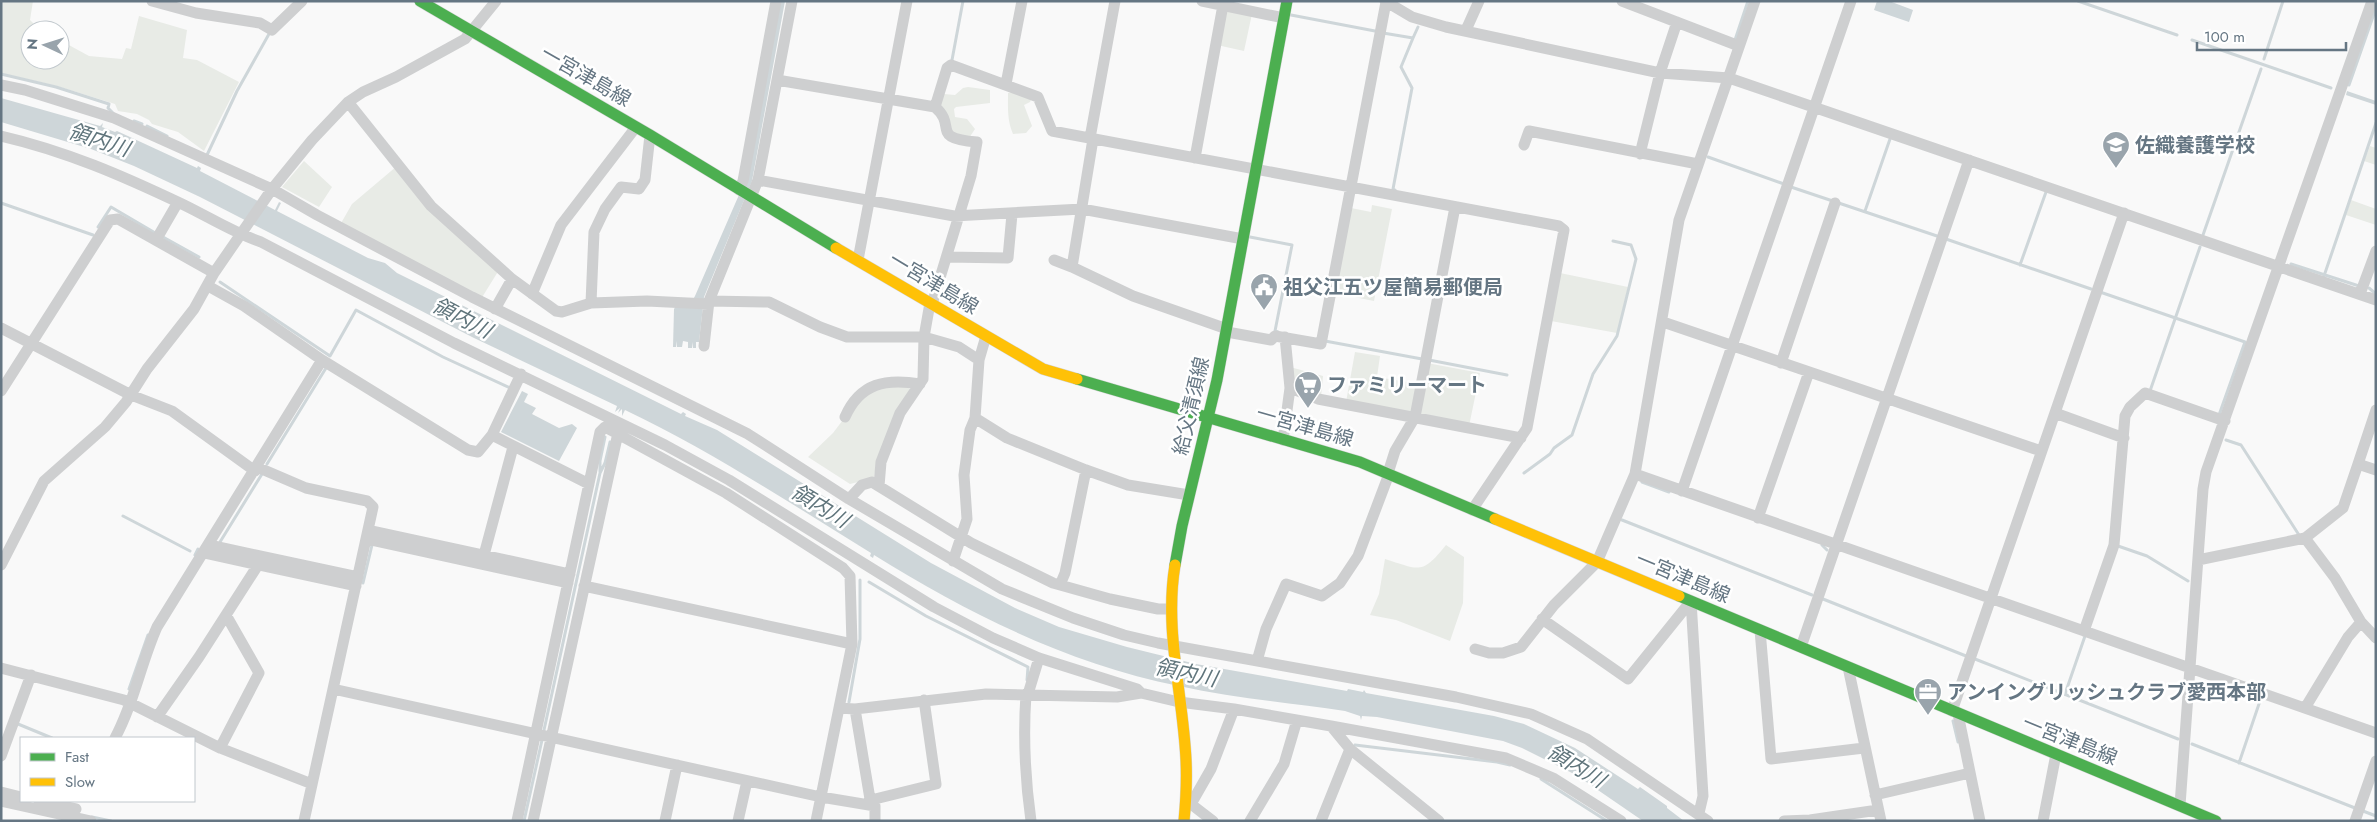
<svg xmlns="http://www.w3.org/2000/svg" width="2377" height="822" font-family="Jost,'Noto Sans JP',sans-serif">
  <rect width="100%" height="100%" fill="#f9f9f9"/>
  <!-- green -->
  <path fill="#e8ebe6" d="M1,1H33L30,20L34,24L54,27L56,30H30V60H60V43L67,44L89,56L122,59L126,48L131,49L139,16L187,30L183,58L197,60L239,82L204,151L178,132L152,124L149,120L137,114L118,111L115,104L57,86L1,73Z
    M1224,11L1252,14L1244,51L1217,45Z
    M968,87L990,90V103L956,107L954,109L955,117L967,119L975,129L969,138L954,136L940,107L944,94L955,95L963,88Z
    M1012,92L1032,98L1030,102L1024,105L1032,126L1026,133L1013,134C1007,120 1008,108 1008,93Z
    M2370,146L2376,148V165L2364,161Z
    M304,161L332,187L319,207L282,187Z
    M397,166L499,270L481,299L340,225L352,204Z
    M2351,200L2376,209V225L2346,215Z
    M1372,205L1392,209L1374,301L1334,293L1351,208L1371,212Z
    M1560,273L1628,287L1617,333L1551,321Z
    M1355,352L1380,356L1377,377L1420,384L1412,414L1346,402Z
    M1427,363L1480,373L1469,426L1419,416Z
    M1290,367L1323,376L1321,397L1292,386Z
    M908,385L911,392L876,464L874,478L850,484L808,457L833,433L852,408L877,387Z
    M1446,545L1464,557L1463,603L1450,641L1396,620L1370,615L1379,594L1385,559C1420,570 1422,575 1446,545Z"/>
  <!-- water -->
  <path fill="#ced6d9" d="M779,1H785L752,181L704,297L699,342H696V348H693V342L692,348H688V342L683,341L682,347H677V341L676,347H673L674,309L676,306L689,307L695,296L745,181Z
    M1877,1H1889L1913,10L1909,22L1874,10Z
    M2347,91L2376,101V105L2346,95Z
    M1,98L100,126L103,123L102,127L115,132L117,131L197,168L198,166L201,168L200,171L275,210L279,202L281,203L277,211L368,258L385,263L397,273L681,414L683,412L686,414L685,416L717,430L931,563L1015,608L1059,627L1127,647L1196,664L1347,691L1348,689L1363,692L1364,690L1366,693L1494,716L1524,724L1575,748L1638,789L1640,787L1667,806V808L1684,821H1643L1576,775L1522,748L1503,741L1377,717L1362,716L1361,720L1360,716L1345,711C1290,703 1234,698 1179,686C1069,664 969,614 874,555L873,558L870,556L871,553C790,503 711,451 625,410L622,416V409L618,413L620,408L615,412L617,406L474,338L200,197L134,166L91,149L1,122Z
    M522,391L528,394L524,402L536,408L532,414L559,428L572,424L577,428L559,461L501,432Z"/>
  <g fill="none" stroke-linecap="round" stroke-linejoin="round">
    <!-- stream -->
    <path stroke="#ced6d9" stroke-width="3" d="M2078,1L2177,35
      M1291,15L1375,31
      M1383,33L1413,38L1401,67L1412,88L1393,189L1395,190
      M1413,38L1418,27
      M1735,40L1748,1
      M2192,40L2331,88
      M2264,59L2283,1
      M952,60L963,1
      M1,74L56,87L109,104L108,108L114,114
      M2349,85L2376,8
      M134,121L142,124
      M147,126L167,136
      M207,155L237,91L269,34
      M1708,157L1784,184
      M1791,187L1937,236
      M1,203L93,235
      M1865,211L1890,139
      M98,227L111,207L157,234
      M2203,235L2261,69
      M163,237L199,257
      M1250,237L1292,245L1275,331L1278,332
      M1946,239L2091,289
      M2291,264L2359,286
      M2020,265L2046,192
      M2324,276L2376,123
      M220,282L330,356L356,310L443,357L510,388
      M2369,288L2376,294
      M2100,292L2245,342L2219,415
      M1325,341L1422,359
      M1429,360L1507,375
      M2150,391L2200,247
      M2226,440L2241,445L2299,535
      M267,464L326,368
      M600,472V461L605,437
      M1524,473L1550,454L1554,448L1572,435L1593,374L1617,336L1636,259L1631,245L1613,241
      M1642,482L1669,492
      M123,516L190,551
      M1622,520L1812,595
      M220,542L262,474
      M1822,545L1827,550
      M2118,546L2147,556L2188,581
      M195,555L198,549
      M869,582L926,616L1028,667L1027,680
      M363,583L372,545
      M1823,599L1966,656
      M1975,659L2178,739
      M129,689L148,635
      M2065,694L2085,636
      M849,702L860,639V580
      M1953,721L1958,742
      M18,724L52,738
      M544,730L600,473L605,463L610,442
      M2192,744L2355,808
      M1355,745L1497,762L1510,765
      M2239,763L2261,698
      M1541,779L1607,821
      M2363,811L2376,816
      M92,817L111,821
      M524,821L542,740"/>
    <defs>
      <path id="fast" d="M420,1L650,135L836,248
        M1077,379L1360,462L1495,519
        M1175,565L1182,526L1217,380L1287,1
        M1679,596L2216,821"/>
      <path id="slow" d="M836,248L1043,369L1077,379
        M1495,519L1679,596
        M1175,565C1164,631 1183,694 1186,760C1187,780 1186,800 1184,821"/>
    </defs>
    <!-- fast casing -->
    <use href="#fast" stroke="#d5d6d7" stroke-width="12"/>
    <!-- slow casing -->
    <use href="#slow" stroke="#d5d6d7" stroke-width="12"/>
    <!-- street -->
    <path stroke="#cecfd0" stroke-width="11" d="M152,1L196,13L260,23L272,30L302,1
      M1202,1L1284,18
      M1385,1L1412,17L1446,27L1660,73L1729,78L2376,300
      M1622,1L1739,46
      M1466,30L1479,1
      M777,80L935,107L947,68L951,65L1038,97L1052,131L1559,226L1564,230L1527,428L1472,510
      M1006,84L1022,1
      M1,85L25,90L114,118L272,189L317,215L472,297L748,434L849,499L1002,589L1073,618L1124,635L1158,643L1456,697L1531,714L1587,739L1708,821
      M348,102L431,206L512,279L556,311L562,312L591,303L647,301L708,304
      M1,136C66,151 123,176 182,204C209,217 234,233 261,242L454,343L665,445L729,480L934,607L993,638L1039,658L1137,689L1141,693L1179,702L1234,709L1331,726L1350,749L1439,821
      M1090,138L1115,1
      M1093,139L1072,267L1133,296L1227,329
      M1524,145L1529,131L1698,164
      M1640,154L1660,73L1677,22
      M1195,158L1223,5
      M758,180L954,216L1082,209L1243,239
      M739,190L743,181L776,1
      M156,240L178,202
      M947,257L1008,258L1012,214
      M858,260L907,1
      M1054,260L1072,267
      M208,286L244,306L322,360L468,450L478,452L492,435L589,484
      M532,294L561,225L636,127
      M2360,294L2376,251
      M709,301L769,302L820,327L847,337H924L930,303
      M591,303L594,232L605,209L621,187L639,189L645,180L650,135
      M932,304L971,176L977,142C929,138 958,127 935,107
      M495,309L512,279
      M1663,322L2041,451
      M1,328L131,395L172,411L255,471
      M1227,332L1271,340L1275,336L1321,344L1386,2
      M986,336L979,360L975,418L1007,438L1086,470L1128,485L1189,495
      M704,346L709,301L758,180L792,1
      M1781,363L1835,203
      M1290,388L1318,399L1521,438
      M1,391L110,220L118,219L214,273
      M2055,413L2124,438
      M845,417C860,383 886,378 920,384
      M492,435L521,374
      M1283,440L1290,388L1285,337
      M2358,464L2376,410
      M257,467L306,488L367,501L373,507L304,821
      M1388,473L1395,451L1415,417L1455,207
      M1635,474L2376,733
      M879,486L881,462L900,413L923,379L924,337L959,347L979,360
      M1682,491L1851,1
      M849,499L862,485L872,482L971,543L1053,583L1110,599L1158,609H1170
      M1758,518L1809,372
      M368,530L570,574
      M2305,538L2335,578L2361,622L2376,638
      M366,539L568,583
      M209,545L358,577
      M204,553L356,586
      M484,555L513,447
      M2198,560L2305,538L2343,508L2358,464L2376,470
      M953,561L967,519L964,475L970,430L975,418
      M1,565L44,481L105,427L126,402L147,369L194,309L214,273L272,189L312,140L348,102L363,92L396,77L465,39L496,1
      M1060,585L1065,573L1086,470
      M584,586L852,644
      M1691,601L1703,796L1699,813
      M1542,619L1628,679L1691,601
      M1760,630L1771,759L1864,748
      M2084,631L2114,545L2125,416L2130,407L2145,393L2225,421
      M1801,647L1969,160
      M1475,649L1489,653H1503L1521,647L1554,605L1597,562L1635,474L1679,220L1755,1
      M1257,661L1266,629L1286,584L1322,596L1340,583L1358,556L1389,474
      M1848,667L1881,821
      M1,668L124,700L220,748L312,784
      M333,689L821,797L875,806V821
      M1026,694C1023,737 1025,778 1031,821
      M1028,694L1039,658
      M839,708L855,709L986,694L1117,697L1141,693
      M2305,708L2348,637L2361,622
      M855,709L871,805
      M1952,711L2124,213
      M1958,714L1980,821
      M157,717L199,657L258,565
      M1331,726L1506,758L1553,778L1621,821
      M115,738C134,703 141,663 157,627L322,360
      M220,748L259,673L226,615
      M1,756L31,675
      M1,792L21,797
      M1875,795L1970,773
      M871,800L936,784L924,700
      M1,801L91,821
      M39,801L76,809
      M1187,801L1213,821
      M1191,804L1211,769L1234,709
      M2180,805L2203,489L2206,472L2372,1
      M517,821L600,432L605,427L726,493L843,568L850,576L852,644L816,821
      M533,821L618,433
      M665,821L677,765
      M738,821L747,781
      M1250,821L1284,764L1297,720
      M1321,821L1350,749
      M1784,821L1810,820L1878,810
      M2043,821L2056,754
      M2355,821L2376,761"/>
    <!-- fast -->
    <use href="#fast" stroke="#4caf50" stroke-width="11"/>
    <!-- slow -->
    <use href="#slow" stroke="#ffc107" stroke-width="11"/>
  </g>
  <!-- icons -->
  <defs>
    <symbol id="school-pin" viewBox="-11 -11 22 30"><path d="M0 17L-7.5 6A9.5 9.5 0 1 1 7.5 6Z" fill="#99a4ac" stroke="#fff"/><path d="M0-5L7-2L0 1L-7-2ZM-4 1L0 2.5L4 1V4Q0 6-4 4Z" fill="#fff"/></symbol>
    <symbol id="civic-pin" viewBox="-11 -11 22 30"><path d="M0 17L-7.5 6A9.5 9.5 0 1 1 7.5 6Z" fill="#99a4ac" stroke="#fff"/><path d="M-.6-6.5H3V-4.5H.6V-3L4-1V1h2V6H-6V1h2V-1L-.6-3ZM-1.2 2.5V6h2.4V2.5Z" fill="#fff"/></symbol>
    <symbol id="supermarket-pin" viewBox="-11 -11 22 30"><path d="M0 17L-7.5 6A9.5 9.5 0 1 1 7.5 6Z" fill="#99a4ac" stroke="#fff"/><path d="M-6-5.5h2.5l.6 2H6L4.5 2H-2.5L-4.4-4H-6ZM-1.5 3.2a1.3 1.3 0 1 0 .1 0ZM3 3.2a1.3 1.3 0 1 0 .1 0Z" fill="#fff"/></symbol>
    <symbol id="office-pin" viewBox="-11 -11 22 30"><path d="M0 17L-7.5 6A9.5 9.5 0 1 1 7.5 6Z" fill="#99a4ac" stroke="#fff"/><path d="M-6-3h4V-5.5h4V-3h4V5H-6ZM-1-4.5V-3h2v-1.5ZM-6 0V1H6V0Z" fill="#fff"/></symbol>
  </defs>
  <g fill-rule="evenodd">
    <use href="#school-pin" x="2100" y="129" width="32" height="43"/>
    <use href="#civic-pin" x="1248" y="271" width="32" height="43"/>
    <use href="#supermarket-pin" x="1292" y="369" width="32" height="43"/>
    <use href="#office-pin" x="1912" y="676" width="32" height="43"/>
  </g>
  <g text-anchor="middle" stroke-width="5" stroke-linejoin="round" paint-order="stroke">
    <!-- street labels -->
    <g font-size="20" fill="#657683" stroke="#fff">
      <text transform="translate(586 76) rotate(30)" y="7">一宮津島線</text>
      <text transform="translate(934 283) rotate(31)" y="7">一宮津島線</text>
      <text transform="translate(1191 406) rotate(-77)" y="7">給父清須線</text>
      <text transform="translate(1305 426) rotate(16)" y="7">一宮津島線</text>
      <text transform="translate(1683 577) rotate(23)" y="7">一宮津島線</text>
      <text transform="translate(2070 740) rotate(22)" y="7">一宮津島線</text>
    </g>
    <!-- poi labels -->
    <g font-size="20" font-weight="bold" fill="#657683" stroke="#fff" text-anchor="start">
      <text x="2135" y="152">佐織養護学校</text>
      <text x="1283" y="294">祖父江五ツ屋簡易郵便局</text>
      <text x="1327" y="392">ファミリーマート</text>
      <text x="1947" y="699">アンイングリッシュクラブ愛西本部</text>
    </g>
    <!-- water labels -->
    <g font-size="21" font-style="italic" fill="#60757c" stroke="#fff">
      <text transform="translate(99 140) rotate(18)" y="7">領内川</text>
      <text transform="translate(462 318) rotate(27)" y="7">領内川</text>
      <text transform="translate(820 506) rotate(31)" y="7">領内川</text>
      <text transform="translate(1186 673) rotate(12)" y="7">領内川</text>
      <text transform="translate(1576 766) rotate(31)" y="7">領内川</text>
    </g>
  </g>
  <!-- border -->
  <rect width="2377" height="822" fill="none" stroke="#657683" stroke-width="5"/>
  <!-- legend -->
  <rect x="20" y="737" width="175" height="65" fill="#ffffff" stroke="#c1c8cd"/>
  <rect x="30" y="753" width="25" height="8" fill="#4caf50" stroke="#c1c8cd"/>
  <text x="65" y="762" font-size="15" fill="#657683">Fast</text>
  <rect x="30" y="778" width="25" height="8" fill="#ffc107" stroke="#c1c8cd"/>
  <text x="65" y="787" font-size="15" fill="#657683">Slow</text>
  <!-- north arrow -->
  <g transform="translate(45 45) rotate(274)"><circle r="24" fill="#ffffff" stroke="#c1c8cd"/>
  <path d="M0-4L9 19L0 12L-9 19Z" fill="#99a4ac"/>
  <text y="-8" font-size="14" font-weight="bold" text-anchor="middle" fill="#657683">N</text>
  </g>
  <!-- scale -->
  <path d="M2197 42v8h149v-8" fill="none" stroke="#657683" stroke-width="2.5"/>
  <text x="2204" y="42" font-size="15" fill="#657683" stroke="#ffffff" stroke-width="4" paint-order="stroke">100 m</text>
</svg>
